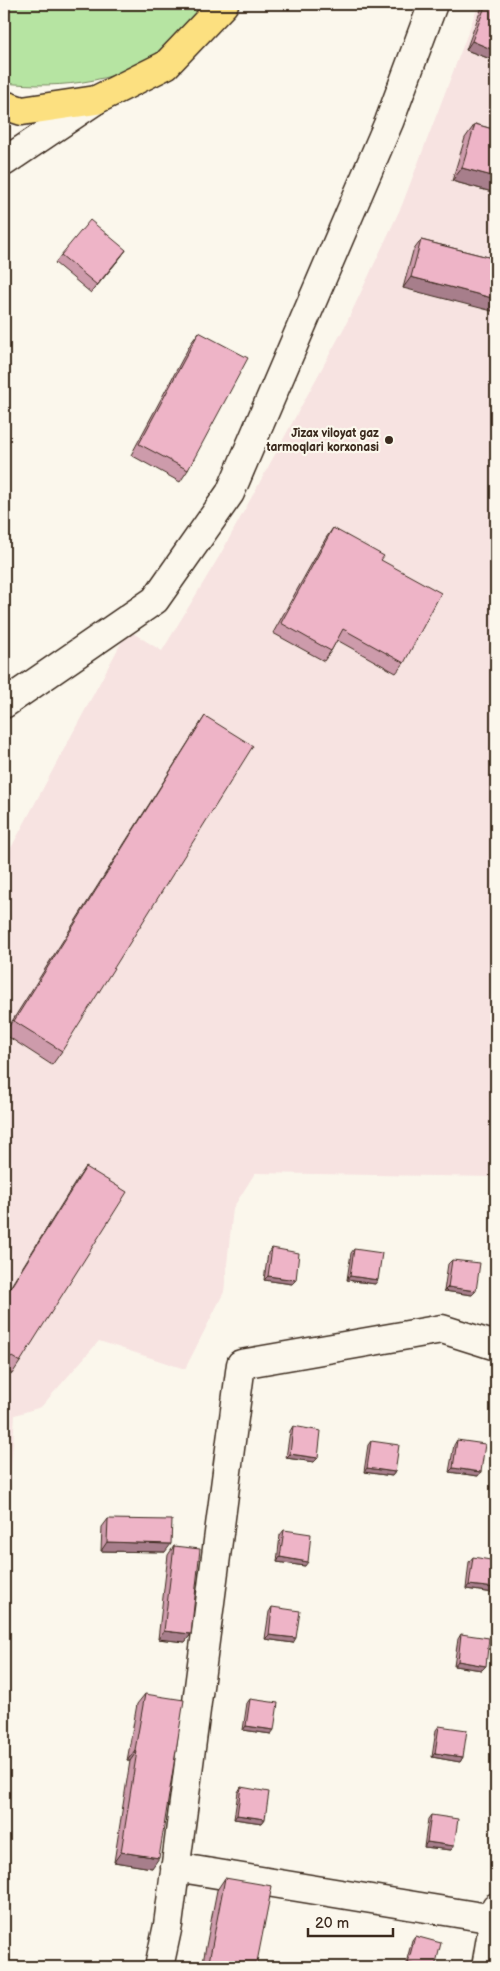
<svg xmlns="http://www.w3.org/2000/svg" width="500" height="1971" font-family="'Balsamiq Sans',sans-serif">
  <rect width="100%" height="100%" fill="#fbf7ec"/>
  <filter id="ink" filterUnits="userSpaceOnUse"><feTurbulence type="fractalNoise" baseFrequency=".02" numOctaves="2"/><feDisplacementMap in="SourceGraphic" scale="10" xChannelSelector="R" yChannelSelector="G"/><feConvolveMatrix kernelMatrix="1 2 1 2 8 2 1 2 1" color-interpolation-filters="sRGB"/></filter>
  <g filter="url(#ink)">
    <!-- built -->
    <path fill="#f7e3e1" d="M479,4H496V1177L255,1173L233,1208L224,1292L185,1369L99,1341L41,1407L15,1415L4,1560V861L128,630L162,651L220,555L345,326L402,205Z"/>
    <!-- green -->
    <path fill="#b6e4a2" stroke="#788760" d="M4,4H210C198,17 186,32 173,43C127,83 62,89 4,83Z"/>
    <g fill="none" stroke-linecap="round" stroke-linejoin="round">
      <defs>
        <path id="minor" d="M4,162L96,100
          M4,704L155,600L230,493L389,122L433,4
          M175,1867L494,1919
          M159,1967L168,1925L241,1364L442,1329L496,1346
          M486,1967L496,1907"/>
        <path id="major" d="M4,105L22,111L96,100L166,65L224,4"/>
      </defs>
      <!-- minor casing -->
      <use href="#minor" stroke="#3b2a1e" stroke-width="31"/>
      <!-- major casing -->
      <use href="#major" stroke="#3b2a1e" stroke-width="31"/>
      <!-- minor -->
      <use href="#minor" stroke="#fbf7ec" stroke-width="28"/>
      <!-- major -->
      <use href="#major" stroke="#fce080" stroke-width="28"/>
    </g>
    <!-- wall -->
    <path fill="#cd9bab" stroke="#3b2a1e" d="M483,4H496V61L466,50Z
      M475,124L496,130V193L452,181L465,138Z
      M421,240L496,259L403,288L413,251Z
      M126,250L120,258L91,293L55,263L61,255Z
      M199,332L188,470L180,482L131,455L191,343Z
      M333,528L381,560L404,663L396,673L337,640L331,651L324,661L273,633L326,538Z
      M205,716L62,1051L52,1065L4,1034L196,730Z
      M86,1167L20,1362L12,1374L4,1368V1297L78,1178Z
      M272,1248L292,1284L264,1280L268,1253Z
      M354,1249L375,1284L347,1280L351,1253Z
      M452,1260L472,1295L444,1291L448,1264Z
      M293,1426L314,1462L286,1458L290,1431Z
      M457,1440L478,1476L449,1472L454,1445Z
      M371,1441L395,1472L392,1476L364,1472L368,1445Z
      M108,1519L165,1552L101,1551L102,1527Z
      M284,1530L305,1566L277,1562L280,1535Z
      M174,1546L191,1634L185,1642L158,1639L168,1555Z
      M473,1557L494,1593L466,1589L469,1562Z
      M272,1607L293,1643L265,1639L269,1612Z
      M461,1634L482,1670L454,1666L458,1639Z
      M145,1694L152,1868L114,1862L130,1761H127L137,1704Z
      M250,1699L271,1734L243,1730L247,1703Z
      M439,1726L463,1757L460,1762L432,1757L436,1730Z
      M241,1787L265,1819L262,1823L234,1819L238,1792Z
      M431,1815L451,1850L424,1847L428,1819Z
      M225,1878L256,1967H202L217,1890Z
      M415,1936L435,1967H405L412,1940Z"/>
    <!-- shaded-wall -->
    <path fill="#a77e8b" stroke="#3b2a1e" d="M472,41L496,51V61L466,50Z
      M462,168L496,177V193L452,181Z
      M126,250L120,258L91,293L97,285Z
      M411,277L496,299V312L403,288Z
      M268,1276L296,1280L292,1284L264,1280Z
      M350,1276L378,1280L375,1284L347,1280Z
      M448,1287L476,1291L472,1295L444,1291Z
      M290,1454L318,1458L314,1462L286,1458Z
      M367,1468L395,1472L392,1476L364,1472Z
      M453,1468L481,1472L478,1476L449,1472Z
      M107,1542L171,1544L165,1552L101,1551Z
      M280,1557L308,1562L305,1566L277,1562Z
      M469,1585L496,1588V1589L494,1593L466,1589Z
      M164,1631L191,1634L185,1642L158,1639Z
      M269,1635L296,1638L293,1643L265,1639Z
      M458,1661L486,1666L482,1670L454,1666Z
      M246,1726L274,1730L271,1734L243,1730Z
      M135,1750L137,1751L130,1761H127Z
      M435,1753L463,1757L460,1762L432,1757Z
      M237,1815L265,1819L262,1823L234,1819Z
      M427,1842L454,1846L451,1850L424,1847Z
      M121,1852L159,1858L152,1868L114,1862Z
      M408,1963L424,1967H405Z"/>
    <!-- building -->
    <path fill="#eeb4c7" stroke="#3b2a1e" d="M486,4H496V51L472,41Z
      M475,124L496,130V177L462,168Z
      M90,220L126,250L97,285L61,255Z
      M421,240L496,259V299L411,277Z
      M4,308L8,313L4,316Z
      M199,332L248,358L188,470L139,444Z
      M333,528L384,556L381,560L441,593L404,663L343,629L331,651L281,623Z
      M205,716L253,746L62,1051L14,1021Z
      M4,1142L6,1144L4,1148Z
      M86,1167L127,1192L20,1362L4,1352V1298Z
      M272,1248L299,1253L296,1280L268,1276Z
      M354,1249L382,1253L378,1280L350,1276Z
      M452,1260L480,1263L476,1291L448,1287Z
      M293,1426L321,1431L318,1458L290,1454Z
      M457,1440L485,1444L481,1472L453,1468Z
      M371,1441L399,1445L395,1472L367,1468Z
      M108,1519L172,1520L171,1544L107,1542Z
      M284,1530L311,1534L308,1562L280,1557Z
      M174,1546L200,1549L191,1634L164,1631Z
      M473,1557L496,1561V1588L469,1585Z
      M272,1607L300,1611L296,1638L269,1635Z
      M461,1634L489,1638L486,1666L458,1661Z
      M145,1694L184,1700L159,1858L121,1852L137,1751L135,1750Z
      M250,1699L278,1703L274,1730L246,1726Z
      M439,1726L467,1730L463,1757L435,1753Z
      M241,1787L269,1792L265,1819L237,1815Z
      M431,1815L458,1819L454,1846L427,1842Z
      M225,1878L272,1886L256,1967H208Z
      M415,1936L441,1943L435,1967H424L408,1963Z"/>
  </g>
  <!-- markers -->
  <circle fill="#3b2a1e" stroke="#fbf7ec" stroke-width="2" cx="389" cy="440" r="5"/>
  <g text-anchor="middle" stroke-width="4.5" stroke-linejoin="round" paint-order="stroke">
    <!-- poi labels -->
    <g font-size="12" font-weight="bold" fill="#3b2a1e" stroke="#fbf7ec" text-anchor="end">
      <text x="379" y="437">Jizax viloyat gaz<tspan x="379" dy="14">tarmoqlari korxonasi</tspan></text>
    </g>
  </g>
  <!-- margin -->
  <rect width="500" height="1971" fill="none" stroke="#fbf7ec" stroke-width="20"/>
  <rect x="10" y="10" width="480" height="1951" fill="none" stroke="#3b2a1e" stroke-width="2" filter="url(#ink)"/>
  <!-- scale -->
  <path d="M308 1928v8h85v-8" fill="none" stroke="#3b2a1e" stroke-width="2.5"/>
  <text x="315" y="1928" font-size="15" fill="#3b2a1e" stroke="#fbf7ec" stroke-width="4" paint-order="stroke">20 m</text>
</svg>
